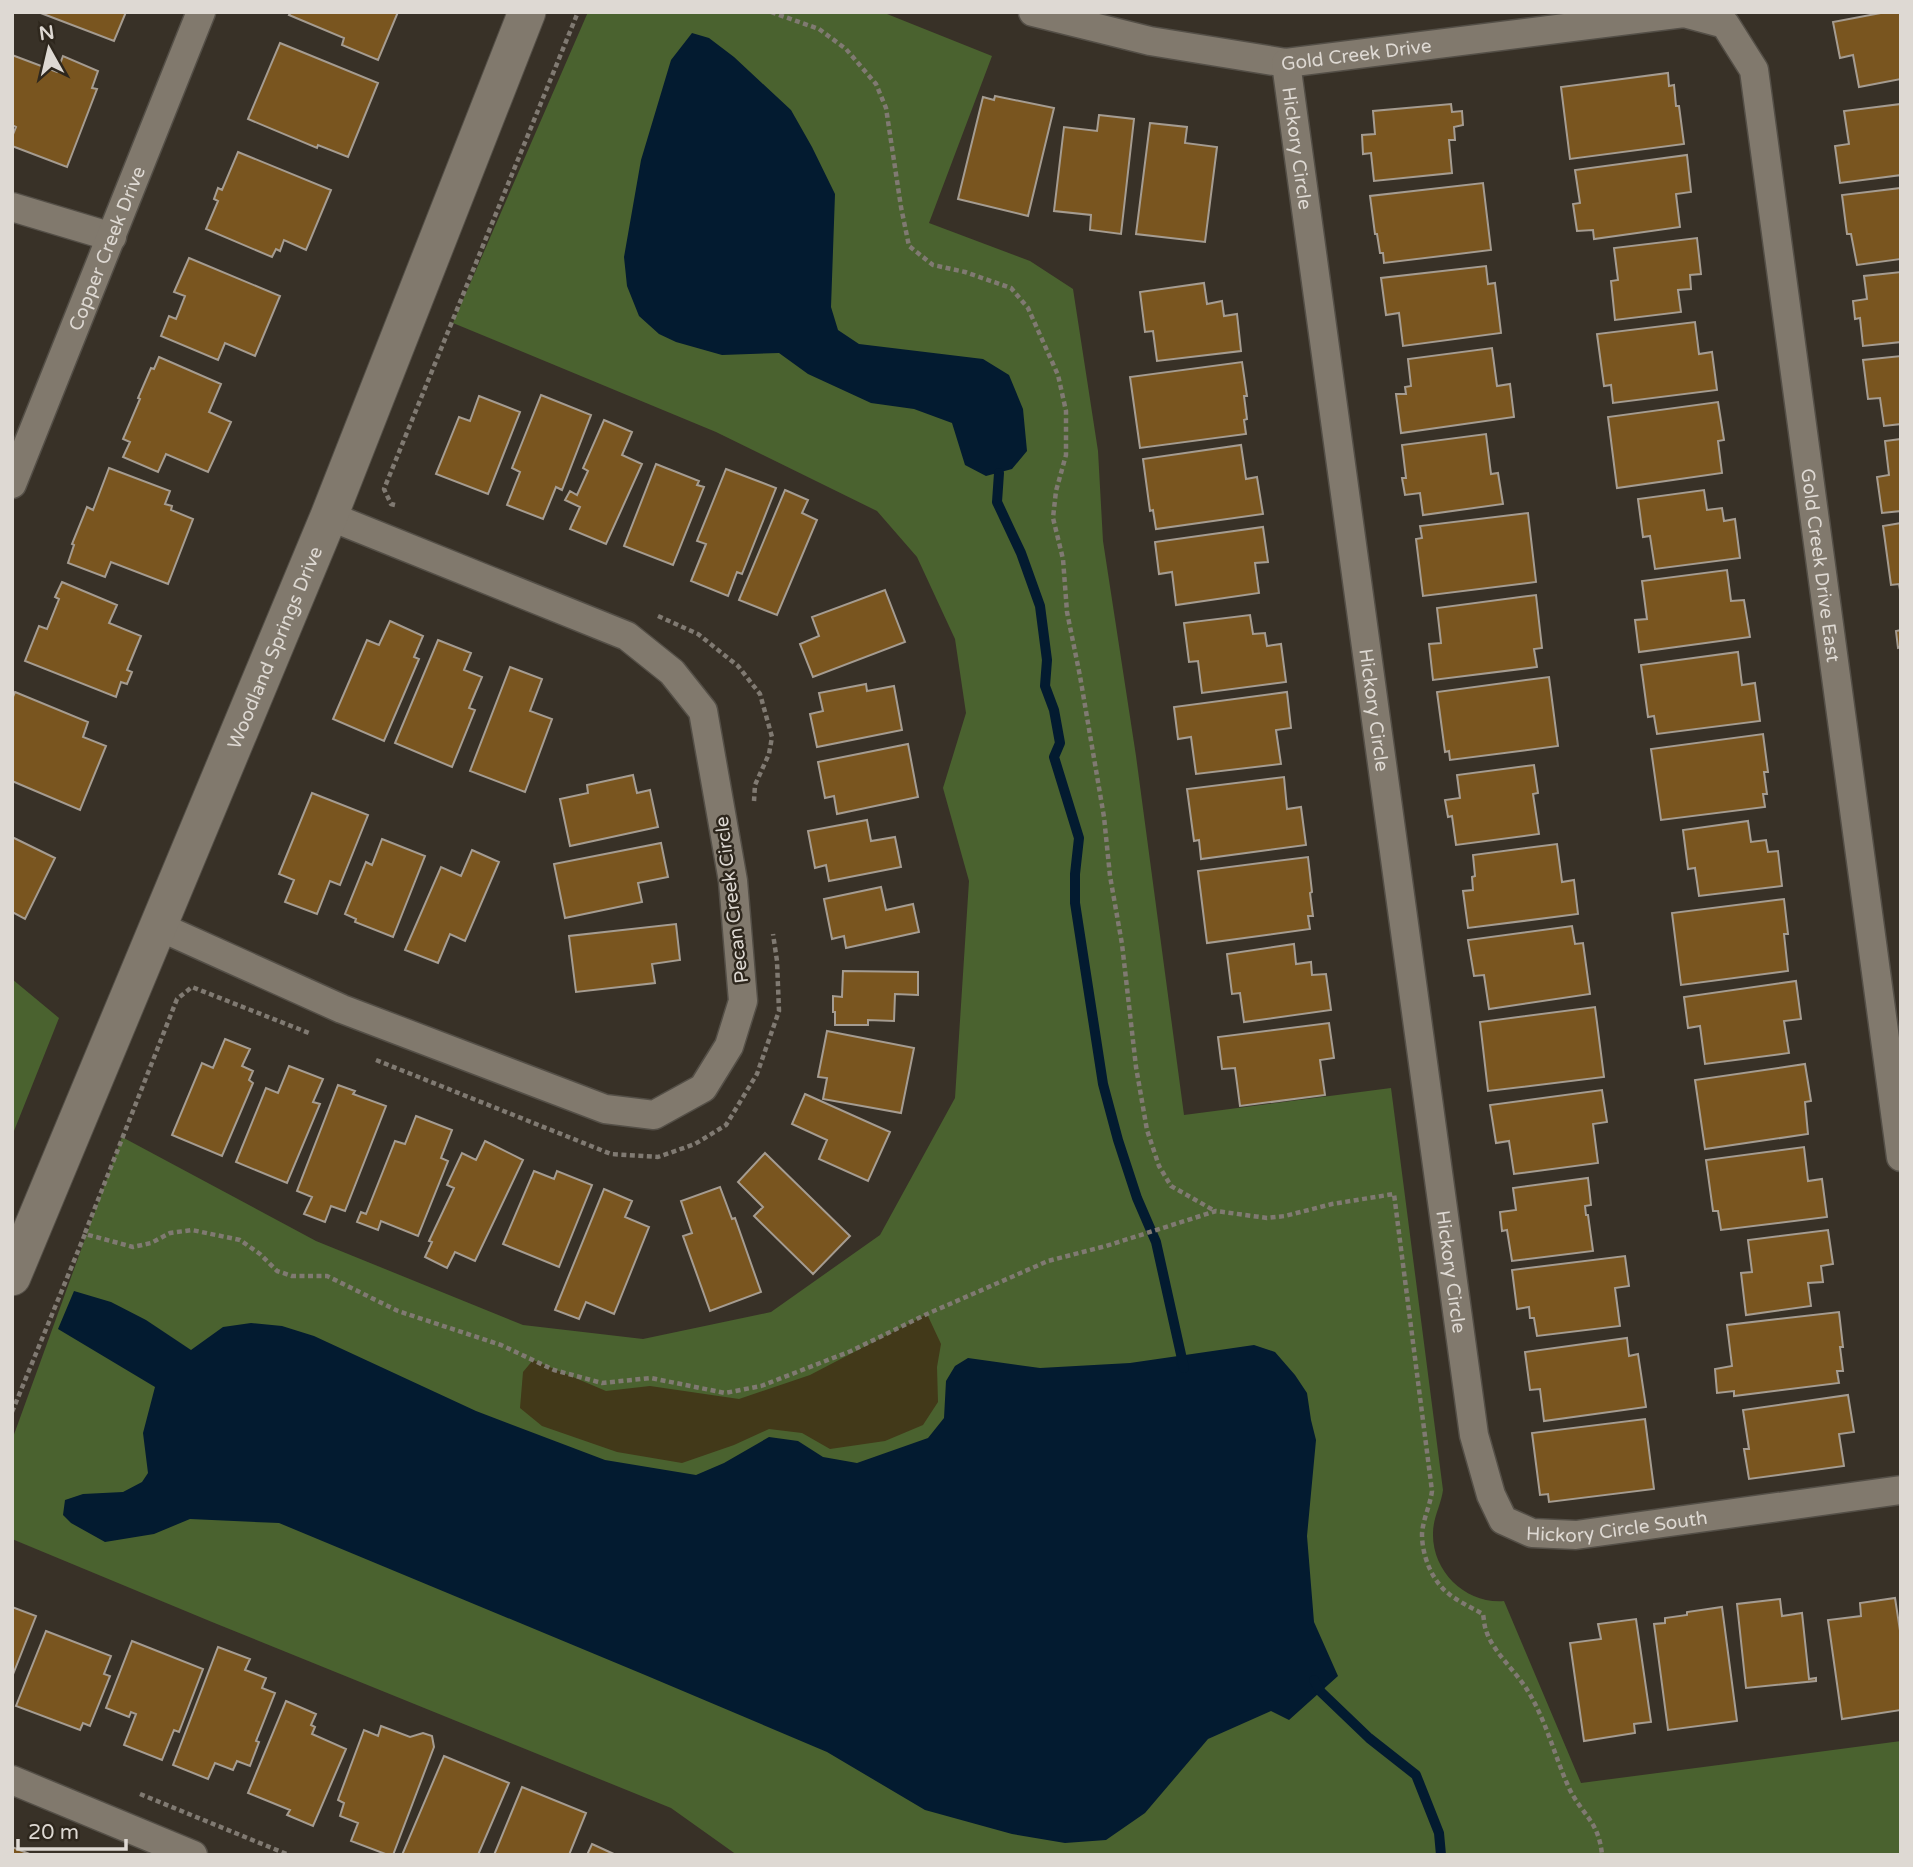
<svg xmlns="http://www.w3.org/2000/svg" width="1913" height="1867" font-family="'Varela Round',sans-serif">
  <rect width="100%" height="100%" fill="#383127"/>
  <!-- green -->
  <path fill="#4a622f" d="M588,12H882L992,56L929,223L1030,261L1073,289L1098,451L1103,541L1136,756L1184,1115L1391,1088L1443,1490C1441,1505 1433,1518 1433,1533C1432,1572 1466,1604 1504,1601L1581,1783L1901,1741V1855H737L671,1808L212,1622L12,1539V1440L122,1137L316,1241L523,1325L643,1339L771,1312L880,1235L955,1098L969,881L943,788L966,713L955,639L917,557L877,511L716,432L453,323Z
    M12,979L59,1018L12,1136Z"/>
  <!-- sand -->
  <path fill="#423919" d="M927,1314L941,1344L937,1367L938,1402L923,1425L885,1441L830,1449L802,1433L769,1429L734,1445L682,1463L617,1452L542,1426L520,1408L523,1372L533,1360L606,1391L650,1386L739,1399L810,1375Z"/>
  <!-- water -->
  <path fill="#031b30" d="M692,33L709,38L734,57L791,110L812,147L835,194L831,307L838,330L859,344L983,359L1009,375L1023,409L1027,451L1012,469L986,476L965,465L952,423L914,409L871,403L808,374L779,353L722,355L676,342L659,334L639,316L627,286L624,257L641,160L671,60Z
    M74,1291L111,1302L146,1320L191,1350L223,1327L251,1323L282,1326L314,1336L476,1411L605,1460L696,1475L724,1463L769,1437L798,1441L823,1457L857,1463L928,1438L944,1418L946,1381L955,1366L968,1358L1040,1368L1130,1363L1254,1345L1275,1352L1295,1375L1307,1393L1311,1420L1316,1440L1307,1536L1314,1622L1338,1676L1289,1720L1271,1711L1208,1739L1145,1813L1106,1840L1065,1843L1012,1834L925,1810L827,1752L645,1675L279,1523L190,1519L154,1534L105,1542L71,1523L63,1515L65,1500L83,1494L123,1492L142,1482L148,1473L143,1433L155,1387L58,1329Z"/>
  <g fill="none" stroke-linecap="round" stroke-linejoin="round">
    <!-- stream -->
    <path stroke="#031b30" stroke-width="10" d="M999,473L997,502L1021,553L1040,606L1047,660L1045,686L1054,710L1060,743L1054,757L1079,838L1075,874V903L1103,1084L1118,1140L1137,1198L1156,1242L1184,1368
      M1314,1680L1321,1692L1369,1738L1416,1775L1439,1833L1441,1855"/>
  </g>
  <!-- building -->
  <path fill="#79551f" stroke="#a59c91" stroke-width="2" d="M38,12H126L114,41Z
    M291,12H398L378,60L342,45L344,38L289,15Z
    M1886,12H1901V79L1859,87L1853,55L1840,58L1833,22Z
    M280,43L378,83L348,157L318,145L317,148L248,119Z
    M12,55L57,72L63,56L98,71L92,88L97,89L67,167L12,146V137L16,127L12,125Z
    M1668,73L1669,86L1674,85L1676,106H1679L1684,144L1570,159L1561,87Z
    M995,96L1054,108L1028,216L958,199L983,97L994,100Z
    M1451,104L1452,112L1462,111L1463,125L1454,127L1455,140H1449L1452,173L1374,181L1371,153L1363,154L1362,135L1375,134L1373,111Z
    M1901,104V175L1840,183L1835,146L1849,144L1844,111Z
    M1099,115L1134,119L1121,234L1090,230L1091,215L1054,211L1064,127L1097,131Z
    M1150,123L1187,127L1185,143L1217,147L1205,242L1136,234Z
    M238,152L331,190L306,250L284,240L280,251L276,249L272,257L206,229L218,201L214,199L218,188L222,190Z
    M1687,155L1691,192L1676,194L1680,227L1594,239L1593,230L1577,231L1573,204L1580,203L1575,170Z
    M1483,183L1491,250L1384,263L1383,253H1380L1377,234H1375L1370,196Z
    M1901,188V259L1857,265L1851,234H1847L1842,195Z
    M1697,238L1701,274L1690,275L1691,289L1678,290L1681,312L1615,320L1611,281L1618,280L1614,248Z
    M189,258L280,296L255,356L225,343L218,360L161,336L169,316L176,319L185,296L174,292Z
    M1486,266L1488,284L1495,283L1501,333L1403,346L1399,313L1386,315L1381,278Z
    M1901,272V342L1863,346L1860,318L1855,319L1853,301L1867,299L1864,276Z
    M1204,283L1207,304L1222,301L1224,316L1237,314L1241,351L1157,361L1153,331L1145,332L1140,292Z
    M1695,322L1699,354L1712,352L1717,390L1613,403L1611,385L1604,386L1597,334Z
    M1492,348L1497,386L1510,384L1514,417L1401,433L1396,394H1406L1405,387L1411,386L1408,359Z
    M1901,356V424L1884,426L1880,398L1868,399L1863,360Z
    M159,357L221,384L209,412L231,422L208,472L166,454L158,472L123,457L130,442L123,439L140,399L138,398L151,368L154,369Z
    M1242,362L1247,396H1244L1247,419L1244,420L1246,434L1140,448L1130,377Z
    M541,395L591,415L562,490L556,487L543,519L507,505L520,472L512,468Z
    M479,396L520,412L488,494L436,474L459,417L470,421Z
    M1718,402L1724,440L1718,441L1722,473L1617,488L1608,417Z
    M604,420L632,432L622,455L642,464L606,544L570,529L580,507L565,500L570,491L577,495L588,471L583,468Z
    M1486,434L1491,474L1498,473L1503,504L1423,515L1420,493L1405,495L1402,478H1406L1402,445Z
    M1901,439V511L1882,513L1877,477L1889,475L1885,441Z
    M1241,445L1246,479L1257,477L1263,514L1156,529L1153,510L1150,511L1143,459Z
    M656,464L699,481L697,485L704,487L673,565L624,546Z
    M109,468L170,491L165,504L172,506L171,510L193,519L168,584L111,562L105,577L68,563L74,545L72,544L87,507L93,510Z
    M726,469L776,488L742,574L737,572L728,596L691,581L706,544L697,541Z
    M785,490L808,500L802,513L817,520L777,615L739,600Z
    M1704,490L1707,510L1722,508L1724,521L1735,519L1740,558L1655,569L1650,536L1643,537L1638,499Z
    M1528,513L1536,582L1423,596L1416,539L1422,538L1420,526Z
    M1901,523V596L1899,584L1891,585L1883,526Z
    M1263,527L1268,562L1255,563L1259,593L1176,605L1172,572L1159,574L1155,542Z
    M1727,570L1731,601L1744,600L1750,637L1639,652L1635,620L1647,619L1642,581Z
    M62,582L117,605L109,623L141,636L127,670L132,672L127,684L121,682L116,697L25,661L39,626L47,629L59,599L55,597Z
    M885,590L905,642L813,677L800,644L819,636L812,617Z
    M1536,595L1542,648L1534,649L1537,667L1433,680L1429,644L1441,643L1437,608Z
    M1250,615L1253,634L1265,633L1267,646L1281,644L1286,682L1202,693L1198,661L1189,662L1184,623Z
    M390,621L423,636L414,657L419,659L384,741L333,719L367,640L379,645Z
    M1901,630V647L1898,648L1896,631Z
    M438,640L471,653L464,670L482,677L469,708L475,710L452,767L395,743Z
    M1738,652L1742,685L1755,683L1760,721L1657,734L1654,716L1648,717L1641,665Z
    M510,667L542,679L530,711L552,719L525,792L470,771Z
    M1549,677L1558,746L1450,760L1449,751L1445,752L1437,692Z
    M866,684L867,691L894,686L902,730L817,747L810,714L823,711L819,693Z
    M15,692L88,722L83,737L106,746L80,810L12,781V699Z
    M1287,692L1291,728L1276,730L1281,764L1196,774L1191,737L1178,739L1174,707Z
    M1763,734L1768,772H1764L1767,794H1763L1765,807L1661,820L1651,749Z
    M908,744L918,797L837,814L834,796L825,798L818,762Z
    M1534,765L1538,793L1533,794L1539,834L1456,845L1452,816L1448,817L1445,800L1460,798L1457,775Z
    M633,775L637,793L650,790L658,827L570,846L560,799L588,793L587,785Z
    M1284,777L1287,809L1301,807L1306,845L1201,859L1199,840L1194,841L1187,789Z
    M312,793L368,815L340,885L330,881L317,914L285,902L294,880L279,874Z
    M867,820L871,841L895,837L901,867L829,881L826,865L815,868L808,831Z
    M1748,821L1751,842L1766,840L1768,852L1778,851L1782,886L1699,896L1695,868L1688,869L1683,830Z
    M12,837L55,858L25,919L12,912Z
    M382,839L425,856L393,937L355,922L356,919L345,914L366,862L372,865Z
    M661,843L668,877L638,883L642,902L565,918L554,864Z
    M1557,844L1562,882L1574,880L1578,914L1468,928L1463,891L1473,890L1472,877L1475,876L1473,855Z
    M472,850L499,862L465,941L450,934L438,963L405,950L441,867L461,876Z
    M1308,857L1312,892L1310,893L1313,916H1308L1310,929L1207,943L1198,871Z
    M881,887L886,910L913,904L919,932L846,948L844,936L832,939L824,899Z
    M1784,899L1788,934H1784L1788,971L1681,985L1672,913Z
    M676,924L680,960L652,964L655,983L576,992L569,936Z
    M1572,926L1575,944L1583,943L1590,994L1489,1009L1484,975L1474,976L1468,940Z
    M1294,944L1296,964L1311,962L1312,975L1326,974L1331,1010L1244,1022L1240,993L1232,994L1227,954Z
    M843,971L918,972V995L895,994L894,1021L868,1020V1025H835V1012H833V996L842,997Z
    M1796,981L1801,1019L1784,1021L1789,1053L1705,1064L1700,1026L1688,1028L1684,997Z
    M1595,1007L1604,1077L1488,1091L1480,1022Z
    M1329,1023L1334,1058L1320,1060L1325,1095L1240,1106L1235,1068L1222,1069L1218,1037Z
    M827,1031L914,1048L901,1113L823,1099L827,1078L818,1077Z
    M225,1039L250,1049L242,1066L253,1071L249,1080L253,1083L222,1156L172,1135L202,1063L213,1068Z
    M1805,1064L1811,1101L1805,1102L1808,1134L1705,1149L1695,1080Z
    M289,1066L323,1079L313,1102L320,1104L287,1183L236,1162L266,1088L278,1093Z
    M338,1085L355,1091L353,1094L386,1106L345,1211L331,1206L325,1222L304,1214L312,1197L297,1191Z
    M1602,1090L1607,1122L1593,1124L1598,1163L1514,1174L1509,1141L1496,1143L1490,1105Z
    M805,1094L890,1132L868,1181L819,1159L827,1140L792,1124Z
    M416,1116L452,1130L441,1158L448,1161L418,1236L381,1221L378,1230L357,1222L361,1212L366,1214L395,1141L405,1144Z
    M485,1141L523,1160L475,1261L455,1252L447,1268L425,1257L432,1242L429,1241L454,1188L447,1185L462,1153L476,1160Z
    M1804,1147L1808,1181L1822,1179L1827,1217L1721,1230L1718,1211H1713L1706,1160Z
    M765,1153L850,1236L813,1274L754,1216L763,1207L738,1182Z
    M534,1171L554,1179L557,1171L592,1185L559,1267L503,1244Z
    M1588,1178L1591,1205L1585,1206L1586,1215H1588L1593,1251L1512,1261L1507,1230L1502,1231L1500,1212L1516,1210L1513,1188Z
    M720,1187L732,1219L735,1218L761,1292L710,1311L683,1236L692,1233L681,1201Z
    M604,1189L632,1201L625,1217L649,1227L614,1314L586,1302L579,1319L555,1310Z
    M1828,1230L1833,1264L1821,1266L1823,1282L1808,1283L1811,1306L1746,1315L1741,1273L1752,1272L1748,1240Z
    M1625,1256L1629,1286L1615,1288L1620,1326L1537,1336L1534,1318H1530L1529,1307L1517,1309L1512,1270Z
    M1839,1312L1843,1347H1840L1843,1371H1837L1839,1383L1734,1396V1391L1717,1393L1715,1369L1732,1366L1727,1325Z
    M1627,1338L1629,1356L1638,1354L1646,1407L1544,1421L1540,1389L1530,1390L1525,1352Z
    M1848,1395L1854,1432L1839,1434L1844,1466L1749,1479L1744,1449H1749L1743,1410Z
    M1645,1419L1654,1489L1549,1502L1548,1494L1540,1495L1532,1433Z
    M1895,1598L1901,1637V1710L1842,1719L1828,1620L1861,1616L1860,1603Z
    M1780,1599L1782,1616L1802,1613L1809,1679L1816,1678V1681L1746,1688L1737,1604Z
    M12,1607L36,1616L12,1677Z
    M1722,1607L1737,1721L1668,1730L1654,1624L1665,1623V1618L1687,1615V1612Z
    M1636,1619L1651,1722L1634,1724L1635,1733L1584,1741L1570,1643L1601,1639L1598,1624Z
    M46,1631L111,1656L104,1674L110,1676L90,1726L83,1723L80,1730L16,1706Z
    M132,1641L203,1669L179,1732L174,1730L162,1760L124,1745L136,1714L131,1712L129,1717L106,1708Z
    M218,1647L250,1659L245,1670L266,1678L262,1688L275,1693L256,1741L259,1742L250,1766L237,1761L233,1770L215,1763L208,1779L173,1765Z
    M286,1701L316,1714L311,1725L315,1727L312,1734L346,1749L313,1826L287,1815L290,1810L248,1793Z
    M381,1726L410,1737L423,1733L432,1736L434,1747L393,1855H388L351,1841L358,1823L340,1816L344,1803L338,1800L364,1730L378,1736Z
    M444,1756L509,1783L478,1855H402Z
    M522,1787L586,1813L569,1855H494Z
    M592,1844L616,1855H587Z
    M12,1847L32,1855H12Z"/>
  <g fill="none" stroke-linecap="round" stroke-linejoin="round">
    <defs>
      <g id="minor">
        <path id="s1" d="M1033,12L1150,41L1286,63L1684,13L1725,24L1754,70L1901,1157"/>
        <path id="s2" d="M1286,63L1474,1435L1491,1495L1503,1520L1532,1533L1576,1535L1901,1490"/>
        <path d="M12,207L112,237"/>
        <path id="s3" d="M12,484L201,12"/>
        <path d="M158,926L342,1009L605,1109L654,1115L703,1088L729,1046L743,1001L733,881L703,711L672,672L627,636L329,516"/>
        <path d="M12,1780L193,1855"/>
      </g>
      <g id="tertiary">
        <path id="s4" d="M12,1277L329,516L527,12"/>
      </g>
    </defs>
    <!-- minor casing -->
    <use href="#minor" stroke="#544f47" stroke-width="31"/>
    <!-- tertiary casing -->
    <use href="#tertiary" stroke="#544f47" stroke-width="39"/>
    <!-- path -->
    <path stroke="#807a72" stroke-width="4.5" stroke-dasharray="5 3.5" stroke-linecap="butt" d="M771,12L819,29L846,49L876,84L886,108L901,207L909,246L933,265L965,272L1011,288L1028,308L1058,375L1066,411V455L1056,491L1053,518L1063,559L1067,612L1080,676L1104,817L1110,876L1122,944L1136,1067L1147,1130L1159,1166L1171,1186L1215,1211
      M395,505L391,504L384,489L578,12
      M658,616L698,634L738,666L760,694L772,737L769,754L755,785L754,801
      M376,1060L611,1154L658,1157L695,1144L726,1125L757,1074L779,1011L777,961L773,934
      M85,1233L177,999L192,987L309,1033
      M12,1412L85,1234L133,1247L151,1243L170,1233L192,1230L240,1240L260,1254L277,1271L292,1276H327L398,1311L501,1345L554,1370L602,1383L651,1378L725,1393L761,1386L851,1351L927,1314L1048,1261L1106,1246L1216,1211L1267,1218L1285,1216L1332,1204L1394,1194L1432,1491C1430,1506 1423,1519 1422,1534C1422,1556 1432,1581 1449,1594C1459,1602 1472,1608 1483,1614C1484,1619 1484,1625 1486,1630C1491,1649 1515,1671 1526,1688C1546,1719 1554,1755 1569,1788C1582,1815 1599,1821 1602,1855
      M140,1794L289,1855"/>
    <!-- minor -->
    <use href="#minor" stroke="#81796d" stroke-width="28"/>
    <!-- tertiary -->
    <use href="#tertiary" stroke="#81796d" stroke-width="37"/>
  </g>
  <g text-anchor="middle" stroke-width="5" stroke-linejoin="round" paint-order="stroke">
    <!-- street labels -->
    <g font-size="19" fill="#ded9d3" stroke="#2e271d">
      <text dy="7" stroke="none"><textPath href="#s1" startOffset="329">Gold Creek Drive</textPath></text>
      <text dy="7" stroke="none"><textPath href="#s2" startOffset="86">Hickory Circle</textPath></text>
      <text dy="7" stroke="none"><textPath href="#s3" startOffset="254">Copper Creek Drive</textPath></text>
      <text dy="7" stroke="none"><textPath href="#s1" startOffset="1256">Gold Creek Drive East</textPath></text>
      <text dy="7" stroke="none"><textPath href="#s4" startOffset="682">Woodland Springs Drive</textPath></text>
      <text dy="7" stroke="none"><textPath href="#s2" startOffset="653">Hickory Circle</textPath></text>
      <text transform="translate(731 900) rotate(-97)" y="7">Pecan Creek Circle</text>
      <text dy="7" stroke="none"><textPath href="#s2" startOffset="1220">Hickory Circle</textPath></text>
      <text dy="7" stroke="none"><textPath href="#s2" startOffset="1592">Hickory Circle South</textPath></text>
    </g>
  </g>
  <!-- border -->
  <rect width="1913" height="1867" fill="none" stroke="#ded9d3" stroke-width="28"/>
  <!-- north arrow -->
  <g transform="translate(49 49) rotate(352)" stroke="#2e271d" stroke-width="5" paint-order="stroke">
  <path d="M0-5L12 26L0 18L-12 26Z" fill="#ded9d3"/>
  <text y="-10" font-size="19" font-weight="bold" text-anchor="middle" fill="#ded9d3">N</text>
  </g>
  <!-- scale -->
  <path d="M18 1839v10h108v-10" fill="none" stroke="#ded9d3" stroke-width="3.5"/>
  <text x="28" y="1839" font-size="21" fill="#ded9d3" stroke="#2e271d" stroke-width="5" paint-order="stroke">20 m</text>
</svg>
